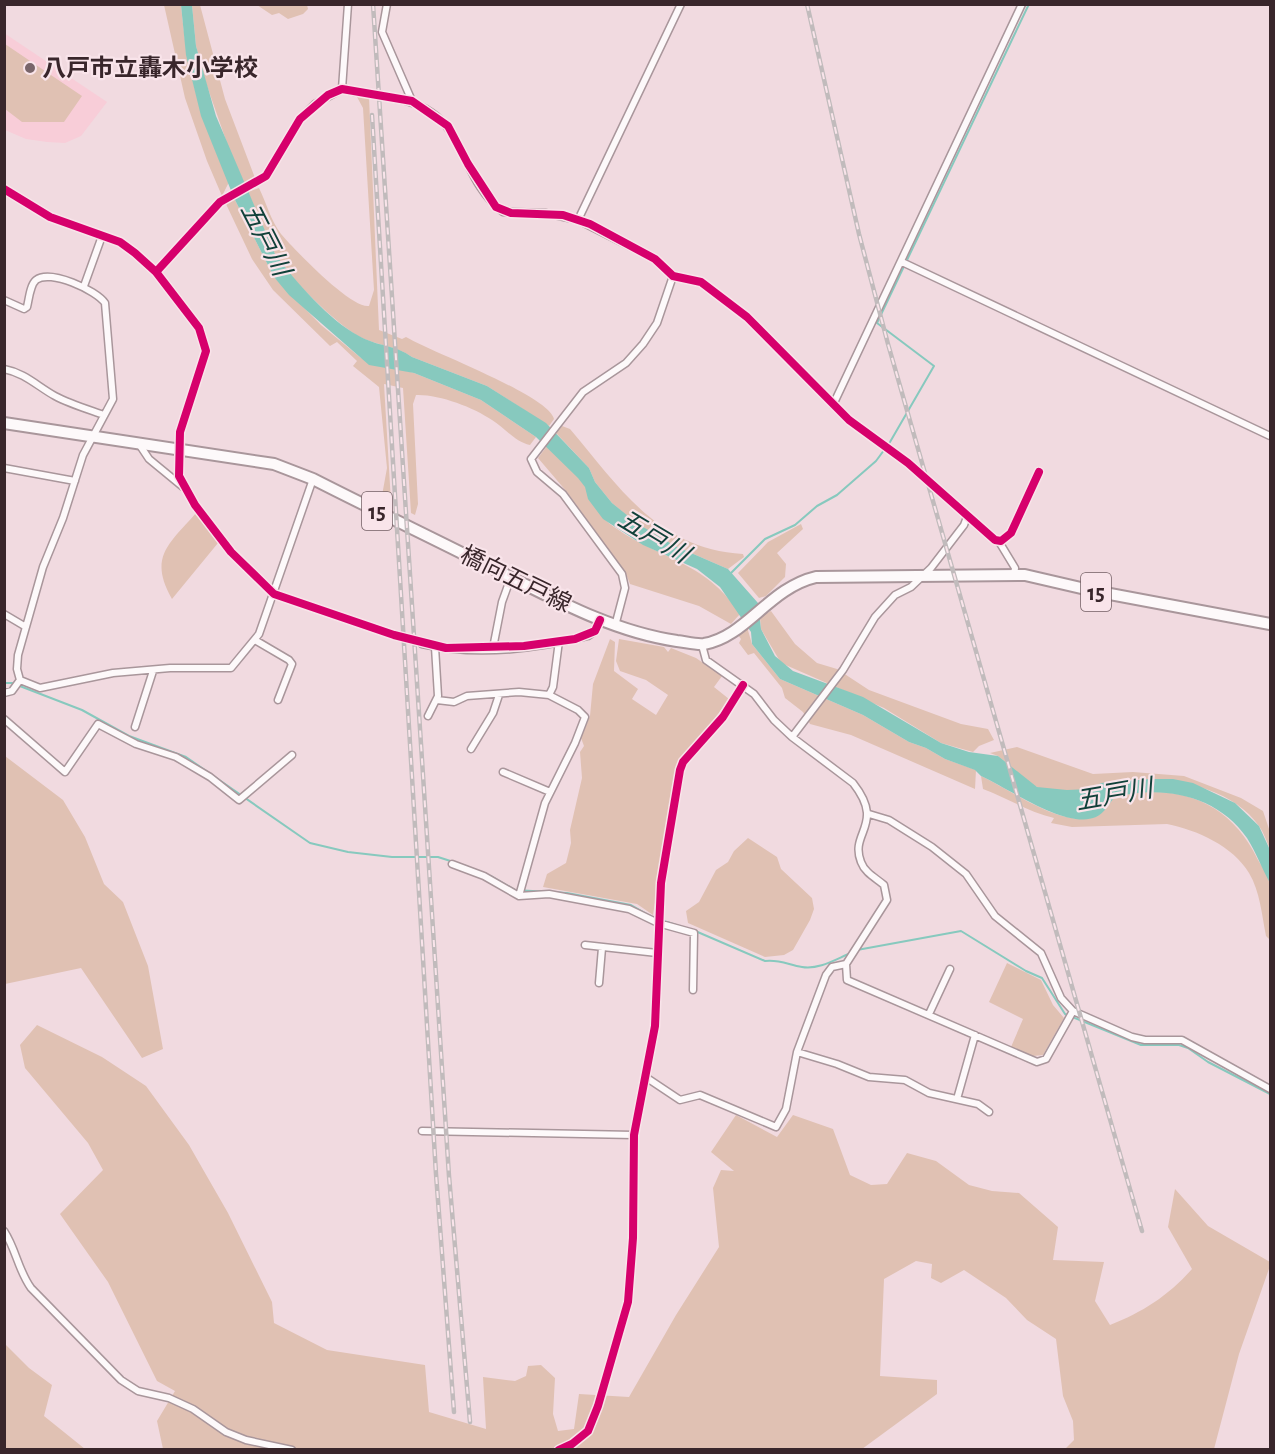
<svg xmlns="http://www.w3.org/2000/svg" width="1275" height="1454" font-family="'Alegreya Sans','Noto Sans JP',sans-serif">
  <rect width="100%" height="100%" fill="#f1dae0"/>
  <!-- built -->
  <path fill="#f8cdd8" d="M4,33L107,102L81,136L65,143L47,142L26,139L5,130Z"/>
  <!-- green -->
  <path fill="#e0c1b3" d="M164,5H181C187,73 201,119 229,182L222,196L207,161L185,98Z
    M192,5H200L225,99L255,178L245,185L228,146L206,83L196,46Z
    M257,5H307L308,9L303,14L288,19L279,13L272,15Z
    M5,44L82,96L64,122H22L5,109Z
    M359,95L369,97L379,330L402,339L406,337C431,352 548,395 554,419L549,426L487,386L412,357C396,346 376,345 360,337C337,325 286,275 274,252C264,233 257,212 248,192L259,188C266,202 271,221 281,234C294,249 351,309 369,306L374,290L363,108L357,97Z
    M234,198L274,277L321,325L361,358L414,373L481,400L536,437L530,445C515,442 505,428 492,420C473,407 438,394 416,395L413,404L418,504L415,515L411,513L403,388L384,384L391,502L381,501L387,468L379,387L353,366L357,361L337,342L330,346L273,290L252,259L226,204Z
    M562,426L570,429C620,488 658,549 743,554L744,557L728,569L675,546L638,525L612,503L595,482L589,468L556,433Z
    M547,446C559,456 578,473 585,486C590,498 599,516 610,524C658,560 704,559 740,614L731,624L699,606L630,584L626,574L567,492L538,458Z
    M196,513L218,543L172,599C148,557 169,544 196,513Z
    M801,524L803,529L777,553L786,564L785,577L766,596L759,598L738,573L768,542Z
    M771,611L795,644L817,663L837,669L869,690L961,724L988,729L994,740L979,746L973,752L941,743L884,708L781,663L761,629L760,617Z
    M747,627L752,644L780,679L863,715L909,742L926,748L945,759L976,770L975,789L851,735L810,724L803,712L785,698L782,688L754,653L748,655L739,643L741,639L738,635Z
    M610,639L615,642L614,671L638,689L632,699L656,715L668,695L646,680L620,671L616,661L619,639L664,647L668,652L671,648L696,658L722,676L714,687L729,699L702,736L677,764L653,915L637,904L543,887L547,874L566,863L571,843L570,830L582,778L580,752L584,746L581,738L590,716L593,684Z
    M1017,747L1093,774L1133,772L1184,776L1241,798L1263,811L1270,832V850C1267,842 1264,833 1259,826C1228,781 1152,773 1103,783C1099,784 1095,787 1091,788C1077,793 1050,793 1037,787C1027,783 1008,764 998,756L990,753Z
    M5,756L63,800L85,837L104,884L123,902L148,966L163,1049L142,1058L81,968L5,984Z
    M981,776C1011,790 1057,825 1091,818C1103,816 1107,805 1115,797C1177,782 1230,801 1258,860C1262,867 1269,876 1270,885C1274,902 1270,923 1270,940L1266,936C1262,916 1260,891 1249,873C1233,846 1197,830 1167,824L1072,827L1051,823L1054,818C1029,812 1007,798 983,789Z
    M748,838L777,857L781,869L812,898L814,909L810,920L793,950L784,955L765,957L688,923L686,911L699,902L716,870L728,862L734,851Z
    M1007,963L1041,980L1053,1005L1064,1018L1043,1055L1033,1056L1011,1047L1023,1019L989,1002Z
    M37,1025L102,1057L146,1086L189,1145L228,1213L272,1302L274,1323L327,1350L425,1365L429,1412L486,1429L483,1377L515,1381L526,1376L528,1366L541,1365L555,1378L553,1414L558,1431L574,1429L579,1394L629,1397L676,1315L719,1247L713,1188L721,1170L734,1171L711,1152L736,1115L777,1137L793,1115L833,1129L850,1175L871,1185L887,1184L907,1153L936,1161L969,1185L992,1191L1019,1193L1058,1227L1053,1260L1104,1262L1095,1301L1110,1325C1143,1312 1168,1296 1192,1269L1168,1227L1175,1189L1208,1226L1270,1262V1266L1239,1354L1214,1449H1065L1074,1440L1073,1421L1063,1396L1056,1339L1027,1320L1006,1298L964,1270L941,1283L931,1278L932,1264L916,1261L884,1279L880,1376L937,1380V1394L862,1449H163L157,1421L175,1391L157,1381L108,1282L60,1214L103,1170L88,1143L25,1068L20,1045Z
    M4,1343L29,1368L52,1385L44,1416L85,1449H5Z"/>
  <!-- water -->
  <path fill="#87c9be" d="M181,5H192L196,46L216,116L275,254C296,282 329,320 359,336C376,346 396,345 412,357L487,386L546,423L589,468L595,482L612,503L638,524L675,546L728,569L758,603L761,629L775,656L793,671L863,697L941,743L969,752L998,756L1037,787L1067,790L1090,789L1101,783L1150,779H1173L1193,783L1235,803L1259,826L1270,850V883C1262,869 1256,852 1247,838C1217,795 1163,785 1115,797C1109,803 1105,813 1096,817C1067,830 1008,788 981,776L975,770L945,759L926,748L909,742L863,715L780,679L752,644L751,632L720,587L697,569L643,545L603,519L588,499L585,487L578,478L536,437L481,400L414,373L369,365L289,295L274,277L234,198L201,116L186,55Z"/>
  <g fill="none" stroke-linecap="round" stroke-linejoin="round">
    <!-- stream -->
    <path stroke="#87c9be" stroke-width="2" d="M730,574L765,539L795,525L817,506L837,495L876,461L890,442L934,366L877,323L1029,4
      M4,683H12L82,710L129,736L186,757L310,843L348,852L392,857H438L466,866
      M491,876L515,890L567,893L631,905L652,917L682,927
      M693,930L765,961C779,959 789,965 802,967C819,970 836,959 851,953
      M857,950L961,931L1026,971L1042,978L1065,1014L1141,1045H1179L1188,1048L1208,1062L1270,1094"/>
    <!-- street-tunnel -->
    <path stroke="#ccb6bc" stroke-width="6" stroke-dasharray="6 3" stroke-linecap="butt" d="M354,92L392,98
      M394,635L422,644"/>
    <defs>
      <path id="street" d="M387,4L382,32L412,101
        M342,89L348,4
        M392,98C471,110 454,175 503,212L545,213L578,220L655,259L673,276L701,282L747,317L849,420L908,463L995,540L1001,541L1011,533L1039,472
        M4,189L50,217L120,242L135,253L156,272L199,328L206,351L180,432L179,476L195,505L231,552L274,594L394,635
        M578,220L681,4
        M902,262L1270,436
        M156,272L220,202L266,176L300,119L315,104L342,89L354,92
        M84,286L102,236
        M4,300L24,309L27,307C29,299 30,285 36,280C50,269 96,290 105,303L113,399L83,455L63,518L43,567L18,655L17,669L20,680
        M4,369C25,373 37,386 55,396C70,404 87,409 104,415
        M833,405L1022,4
        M139,444L149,459L183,487
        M4,468L75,481
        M998,540L1015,568L1014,574
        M4,614L26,627
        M615,626L625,588L622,574L563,494L537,472L531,459L583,392L626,363L643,344L657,323L673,276
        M255,640L289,660L292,664L278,700
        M422,644C475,656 536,649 588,636L595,631L600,620
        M702,645L706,660L754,694L774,720L792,737L853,783C886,825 849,832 861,862C865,873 876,878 884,885L887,900L846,964L847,980L1037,1062L1046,1059L1073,1011
        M493,648L502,602L511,577
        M20,680L40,688L113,673L170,668H231L259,634L313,479
        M4,693L12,691L20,680
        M437,700L454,702L467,696L519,692L549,695L553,687L559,641
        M428,716L438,696L435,647
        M4,719L65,772L98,724L136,744L176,757L210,777L239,800L292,755
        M135,727L153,671
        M792,737L843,670L875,617L895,595L911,587L931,568L964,525L967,517
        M471,749L493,713L499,695
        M503,772L550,792
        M869,814L889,820L932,847L966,874L995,916L1041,953L1061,998L1073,1011L1132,1037L1145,1040H1182L1270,1089
        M452,864L484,876L519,896L549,894L629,909L658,923L694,933L693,990
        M519,896L545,803L575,743L585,717L578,710L549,695
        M585,945L657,953
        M599,983L602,948
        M929,1014L950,969
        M797,1052L837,1064L869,1077L905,1080L929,1093L978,1104L989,1112
        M647,1078L680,1100L700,1095L776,1127L786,1109L797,1052L826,975L832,967L846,964
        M957,1099L975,1035
        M422,1131L634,1135
        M4,1231C16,1249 18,1270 31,1288L121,1380L138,1391L169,1398L193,1409L226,1432L246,1440L292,1450
        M559,1450L572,1444L588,1431L598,1406L628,1302L633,1238L634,1135L655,1026L661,883L680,770L683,762L723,717L743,685"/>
      <path id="primary" d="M4,423L274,464L313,479C368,507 424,534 480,562C544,593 607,631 677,641C686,642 696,645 704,644C746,637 769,588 816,577L1025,575L1094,591L1270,624"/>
    </defs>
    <!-- street casing -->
    <use href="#street" stroke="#a9969b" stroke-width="9"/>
    <!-- primary casing -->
    <use href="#primary" stroke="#a9969b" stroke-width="14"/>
    <!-- street -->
    <use href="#street" stroke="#fdf9fa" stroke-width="6"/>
    <!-- primary -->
    <use href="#primary" stroke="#fdf9fa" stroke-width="10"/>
    <defs>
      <path id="rail" d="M373,4L449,1176L470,1422
        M807,4L859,234L888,344L1142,1231
        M372,115L436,1174L454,1412"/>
    </defs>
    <!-- rail casing -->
    <use href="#rail" stroke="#c1bbbc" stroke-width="4.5"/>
    <!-- rail -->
    <use href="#rail" stroke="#f9e4ea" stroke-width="2" stroke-dasharray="7" stroke-linecap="butt"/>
    <defs>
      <path id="cycleway" d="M4,189L50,217L120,242L135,253L156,272L199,328L206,351L180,432L179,476L195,505L231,552L274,594L394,635L446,648L524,646L575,639L595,631L600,620
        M156,272L220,202L266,176L300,119L328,95L342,89L412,101L448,126L468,164L496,207L511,213L563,215L590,224L655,259L673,276L701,282L747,317L849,420L908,463L995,540L1001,541L1011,533L1039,472
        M559,1450L572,1444L588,1431L598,1406L628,1302L633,1238L634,1135L655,1026L661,883L680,770L683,762L723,717L743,685"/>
    </defs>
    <!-- cycleway casing -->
    <use href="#cycleway" stroke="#f9e4ea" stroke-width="11"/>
    <!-- cycleway -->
    <use href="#cycleway" stroke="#d6006c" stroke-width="8"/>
  </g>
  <!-- markers -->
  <circle fill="#79656a" stroke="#f9e4ea" stroke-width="2" cx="30" cy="68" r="6"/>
  <g text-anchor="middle" stroke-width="4.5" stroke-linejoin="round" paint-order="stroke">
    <!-- shield labels -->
    <g fill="#f9e4ea" stroke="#735f64" stroke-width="1.5">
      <rect x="362" y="492" width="30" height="38" rx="4.5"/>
      <rect x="1081" y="573" width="30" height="38" rx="4.5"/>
    </g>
    <g font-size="22" font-weight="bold" fill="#39262b">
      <text x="377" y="519">15</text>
      <text x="1096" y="600">15</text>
    </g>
    <!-- poi labels -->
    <g font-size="24" font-weight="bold" fill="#39262b" stroke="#f9e4ea" text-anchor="start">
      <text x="42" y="76">八戸市立轟木小学校</text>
    </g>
    <!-- street labels -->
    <g font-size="24" fill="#39262b" stroke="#f9e4ea">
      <text transform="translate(516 579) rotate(26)" y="8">橋向五戸線</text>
    </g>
    <!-- water labels -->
    <g font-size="26" font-style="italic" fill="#11413a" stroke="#f9e4ea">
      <text transform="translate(266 239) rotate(63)" y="9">五戸川</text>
      <text transform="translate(654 536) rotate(31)" y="9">五戸川</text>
      <text transform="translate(1114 794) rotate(-10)" y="9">五戸川</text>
    </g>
  </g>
  <!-- border -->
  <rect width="1275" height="1454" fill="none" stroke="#39262b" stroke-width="12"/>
</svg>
